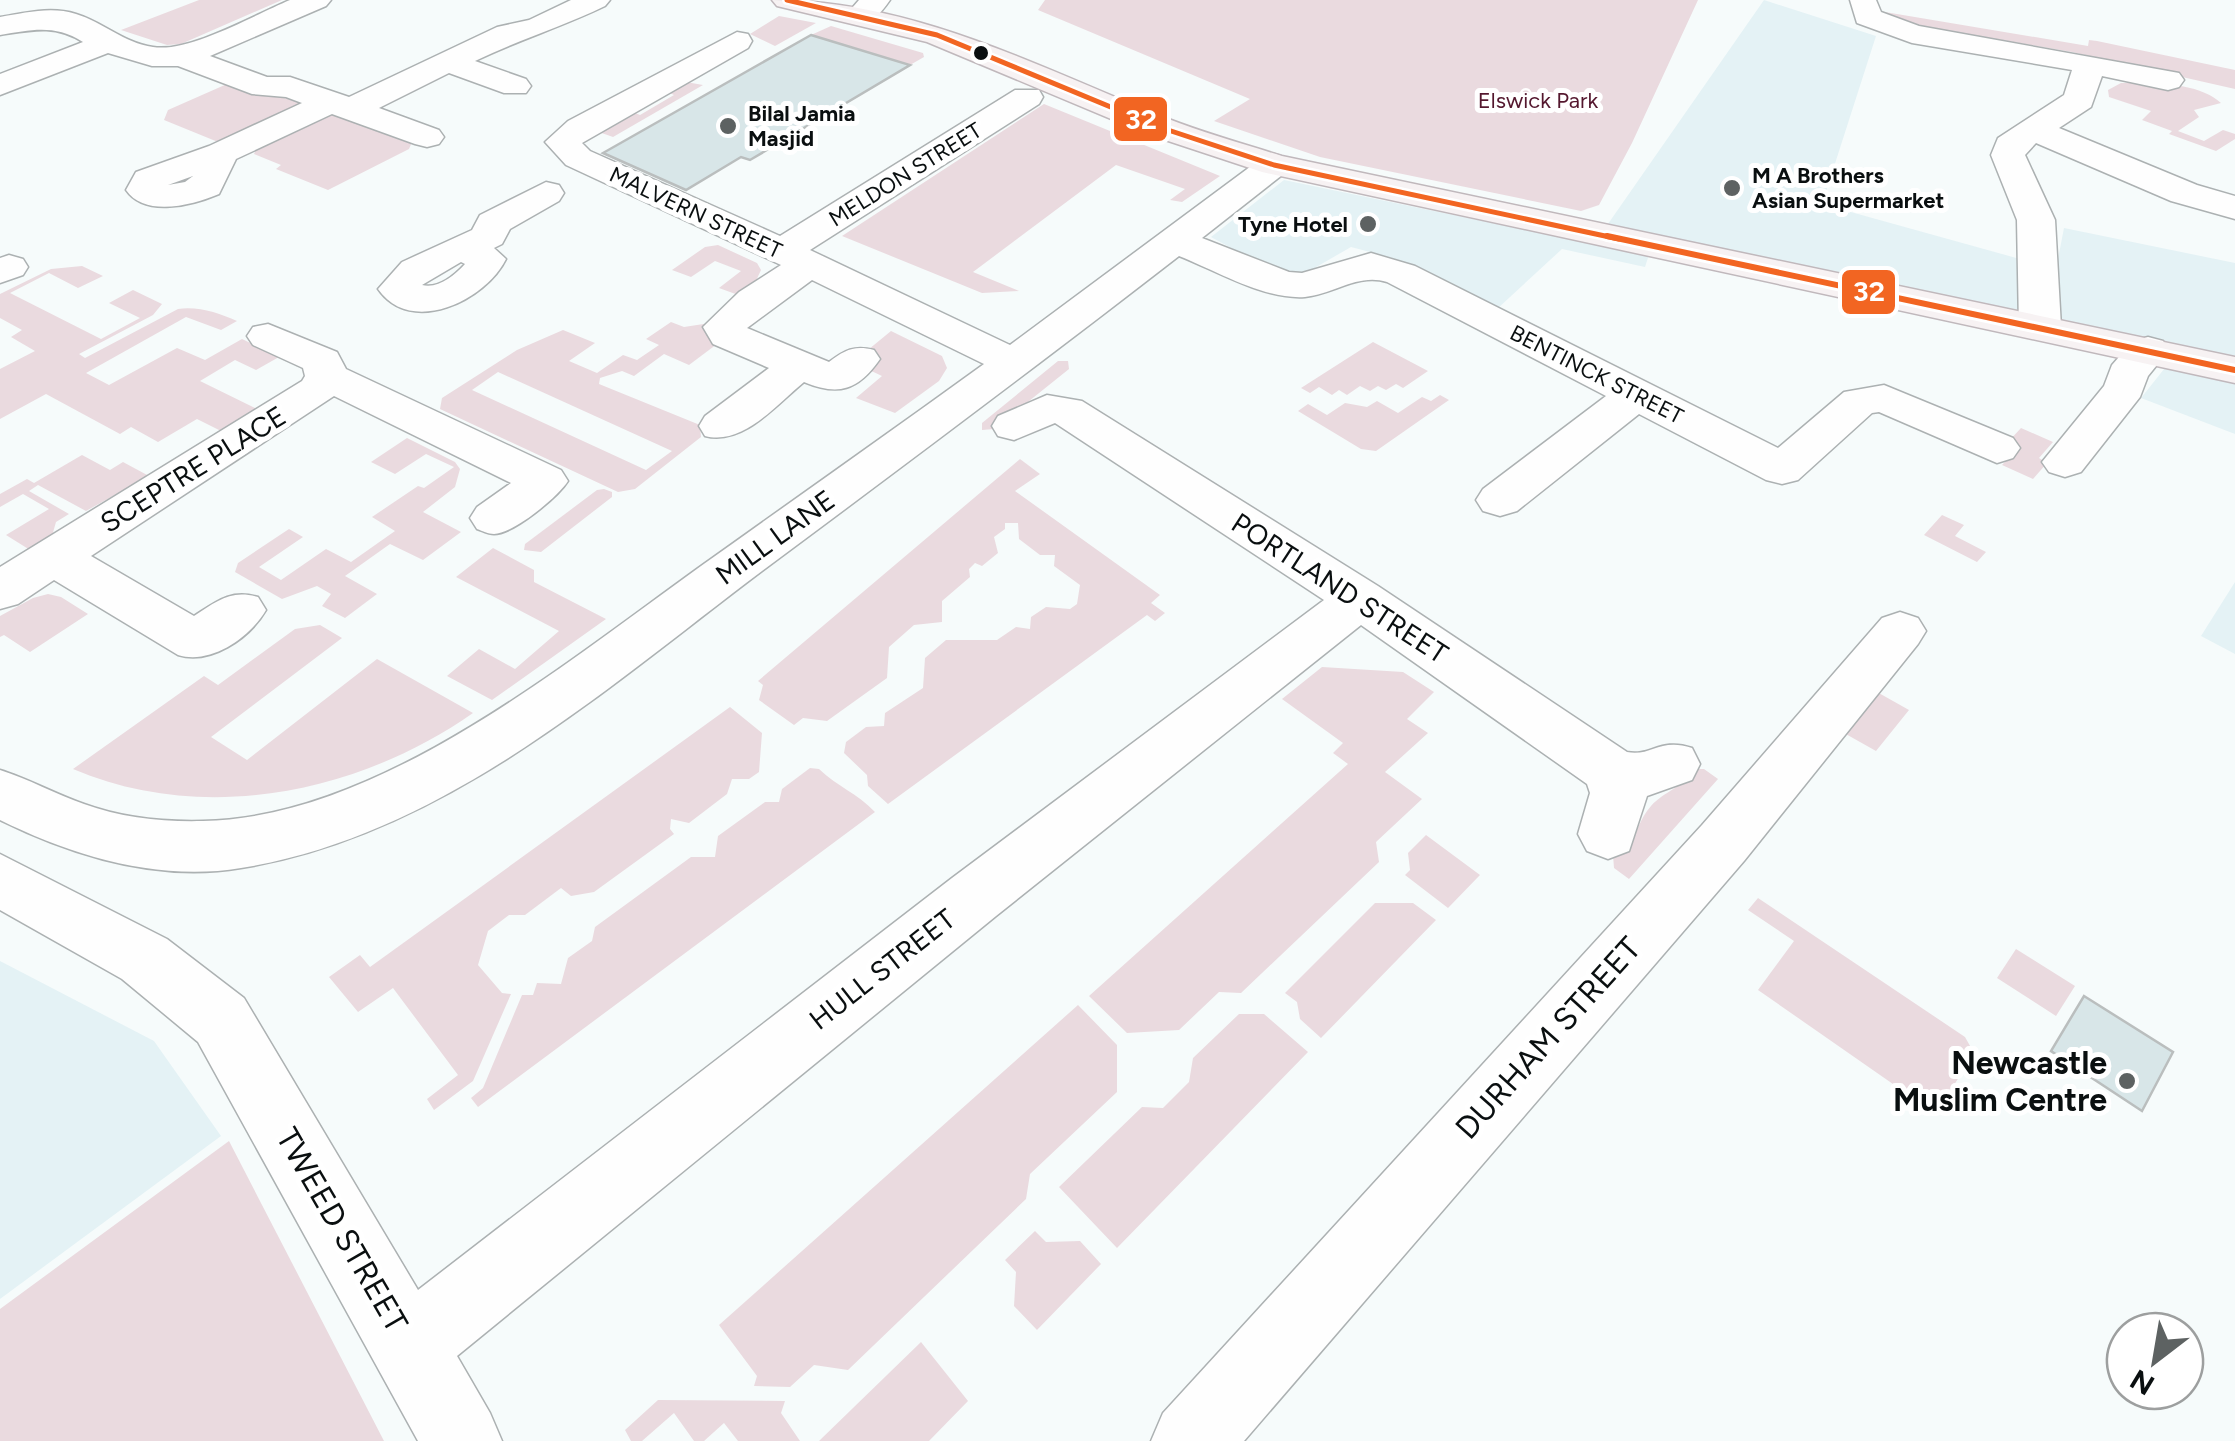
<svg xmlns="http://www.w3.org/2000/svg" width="2235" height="1441" font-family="Figtree,sans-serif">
  <rect width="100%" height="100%" fill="#f6fbfb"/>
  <!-- built -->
  <path fill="#e4f2f5" d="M1764,0L1876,36L1822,204L2056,269L2064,228L2235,263V434L2141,398L2176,354L1653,242L1645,267L1562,249L1497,309L1393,258L1351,247L1292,281L1211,237L1284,180L1594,244Z
    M2235,582V654L2201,636Z
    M0,961L154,1041L221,1136L0,1299Z"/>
  <!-- green -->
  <path fill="#eadadf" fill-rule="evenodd" d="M199,0H282L181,44L167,45L121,30Z
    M1045,0H1698L1632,143L1599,205L1581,211L1320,157L1214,121L1250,99L1038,10Z
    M1879,11L2088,46L2089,40L2097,41L2235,70V89L2072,52L1990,38L1958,40L1913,32Z
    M779,16L816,23L775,46L750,34Z
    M831,26L923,53L924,57L910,65L811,35Z
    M686,82L703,85L613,137L596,131L625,109L640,115L674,95L661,89Z
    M2121,83C2150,82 2199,82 2221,103L2194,110L2199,117L2178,131L2204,141L2223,130L2235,134V139L2216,151L2169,134L2172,131L2142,120L2151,111L2109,97L2108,90Z
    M227,84C253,94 276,94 301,103L298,109L218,142L164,120L168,110Z
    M1044,104L1220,176L1182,202L1170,200L1185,189L1116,165L973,272L1019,291L982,293L842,236Z
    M332,114L412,142L409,149L328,190L276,169L281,165L254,154L258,145L321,115Z
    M718,245L757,263L761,270L754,285L741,296L719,288L741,271L715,261L691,277L672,270L705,247Z
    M82,266L103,276L78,288L49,273L10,293L101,339L140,318L109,303L133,290L162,304L153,315L79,354L85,358L178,309C198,306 219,313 237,321L221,330L186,317L86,373L109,385L177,348L205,360L242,339L279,357L256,370L235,360L200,381L259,410L223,432L197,419L158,442L131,427L120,434L46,394L0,419V369L35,351L11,337L22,330L0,318V294L51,269Z
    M671,322L684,327L710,323L709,337L717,344L689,365L664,354L634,376L622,371L600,378L599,384L700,425L701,437L635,489L618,492L440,409L442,398L517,350L563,330L595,343L569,361L597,373L623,355L637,360L659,345L646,339ZM498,372L672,451L646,470L472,390Z
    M891,331L942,356L947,368L939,381L895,413L856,398L882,376L865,368L863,354Z
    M1373,342L1428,371L1403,388L1396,384L1386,390L1378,386L1370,391L1360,386L1347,395L1339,390L1332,395L1319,387L1310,393L1301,388Z
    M1058,361H1068L1069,369L994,429L982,430V423Z
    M1440,395L1449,400L1376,451L1361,449L1298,411L1308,404L1327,415L1345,403L1367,407L1377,401L1398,413L1422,397L1431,401Z
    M2021,428L2053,442L2039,458L2047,463L2033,479L2002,465L2018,448L2008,442Z
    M407,438L455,462L460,469L455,487L423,512L461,532L423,560L390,544L345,576L377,594L345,618L322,606L331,594L317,586L282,599L235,572L238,563L289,529L303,537L259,567L281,580L326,549L351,562L395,531L372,517L418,486L424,488L454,467L426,454L395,474L371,462Z
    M82,455L110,470L123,462L149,476L86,511L38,485L29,491L69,514L56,522L52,536L30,550L6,535L49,509L23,494L0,507V494L27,479L34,483Z
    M1020,459L1040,474L1015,491L1160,595L1151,603L1165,613L1155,621L1147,615L888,804L868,786L867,775L844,753L846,742L866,727L884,726L885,713L923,688L925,658L946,640H997L1016,627L1030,629L1031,617L1046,607L1070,609L1077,604L1080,585L1054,566L1055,555H1040L1019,539L1018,523H1005V529L994,537L998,553L982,566L975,563L969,569L970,577L942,601V622L914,625L889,647L887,678L827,721L803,718L794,725L759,700L763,685L758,681Z
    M604,489L612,492V497L541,552L524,550L525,544L597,490Z
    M1942,515L1964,525L1955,536L1986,552L1977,562L1924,535Z
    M493,548L534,570V582L606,619L492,700L447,676L479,649L515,669L559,631L456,577Z
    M48,594L61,597L88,614L30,652L4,635L0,637V616L33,598Z
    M320,625L342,638L211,737L247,760L377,659L473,713C359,793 204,825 73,769L204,676L218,685L295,629Z
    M1322,667L1403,672L1434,692L1407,719L1428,733L1385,772L1422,799L1376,842L1379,862L1241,993L1219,992L1179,1030L1127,1033L1089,996L1348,764L1333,753L1343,743L1282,699Z
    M1877,692L1909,710L1876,751L1844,733Z
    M730,707L762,733L759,772L749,779H732L727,794L689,823L671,819L670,829L674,834L594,892L571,896L561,888L525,915H509L488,931L478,965L502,993L511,994L473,1081L434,1110L427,1099L458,1075L393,988L358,1012L329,977L360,955L370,967Z
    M810,768L819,769C838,787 857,793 875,812L478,1107L471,1098L483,1088L522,995H533L537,983L561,984L568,958L592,941L595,927L691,857H715L718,836L765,802H779L782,789Z
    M1692,769H1704L1718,779L1629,879L1614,868L1613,855L1628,849C1636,835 1640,818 1651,806C1664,791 1684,788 1692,769Z
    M1426,835L1480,875L1448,908L1405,875L1410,870L1408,853Z
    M1758,898L1965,1037L1974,1053L1936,1114L1758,990L1794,941L1748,910Z
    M1375,903H1413L1436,920L1321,1038L1300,1019L1297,1002L1285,993Z
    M2016,949L2075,986L2056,1016L1997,978Z
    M1078,1005L1117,1045V1092L1030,1174L1026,1199L848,1370L814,1365L790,1387L754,1386L757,1376L719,1325Z
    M1239,1014H1264L1308,1052L1117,1248L1059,1187L1142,1107L1163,1108L1189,1082L1193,1058Z
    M229,1141L384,1441H0V1309Z
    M1035,1231L1046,1242L1080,1241L1101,1264L1037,1330L1014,1306L1016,1272L1005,1260Z
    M921,1342L968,1401L929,1441H819Z
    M658,1400L785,1401L781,1413L800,1441H738L724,1423L704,1441H694L674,1413L642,1441H631L625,1430Z"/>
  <!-- building -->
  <path fill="#d8e6e8" stroke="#babebe" stroke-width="2.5" d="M811,35L910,65L750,160L741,157L686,190L603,153Z
    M2084,996L2173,1052L2142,1111L2051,1051Z"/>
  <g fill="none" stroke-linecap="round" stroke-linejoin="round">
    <defs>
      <path id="minor" d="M290,0H331L326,6L210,56L267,77H290L349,97L497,27L529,20L571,0H610L605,6C562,27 518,40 475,61L526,79L531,86L526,93H504L449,73L379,108L439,130L444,137L439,144L427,147L415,144L332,114L236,159L219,194C193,205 145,218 126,190L136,172L209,146L302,103L286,97L252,94L178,66H152L108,53L0,95V74L83,42C54,24 32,30 0,35V17C25,13 51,6 76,14C103,22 124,43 153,47C189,53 256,14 290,0ZM193,176L185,182L168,185Z
        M859,0H890C879,16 870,26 850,21L846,15Z
        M1850,0H1876L1881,12L1919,26L2179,73L2184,80L2179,87L2168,90L2102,76L2091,107L2059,128L2197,185L2235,196V219L2171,201L2036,143L2025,155L2055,220L2061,327L2055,336L2040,339L2025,336L2019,327L2017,220L1991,155L1998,138L2064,95L2072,70L1912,43L1857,23Z
        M737,32L748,34L752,41L748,48L582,143L590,151L780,236L1015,90H1039L1043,97L1039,104L810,250L1010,345L1262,158L1274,154L1286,158L1292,165L1286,172L1202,238L1289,272L1302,273L1371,253L1415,266L1778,448L1844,392L1884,385L2013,438L2020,448L2013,458L1997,463L1879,412L1872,413L1798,480L1782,484L1766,480L1639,414L1517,511L1500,516L1483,511L1476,500L1483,489L1606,396L1387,282C1358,273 1334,294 1305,297C1264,300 1215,270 1179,256C1041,363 902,467 762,571C605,689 442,836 241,868C159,882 73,856 0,820V770C29,779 55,794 84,804C122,818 163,822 203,821C378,818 563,665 701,566C795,499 890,432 984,364L812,280L747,328L829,362C845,350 854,345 874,350L880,359C858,391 838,396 804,382C776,405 743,446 705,436L699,426L705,416L769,368L713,344L703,327L739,292L781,265L566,165L545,142L568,121Z
        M546,182L559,185L564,193L559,201L510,229L502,244L494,248L506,259C486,300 411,337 378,289L402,262L472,230L480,215ZM461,262L465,264C454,276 438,289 422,285Z
        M9,255L23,259L28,267L23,275L0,283V258Z
        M268,324L337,352L346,369L561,470L568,481C558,497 513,534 494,534C488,534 483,531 477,529L470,518L477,507L511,483L334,396L91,556L194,616C217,601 231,589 258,597L266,610C249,639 210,665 178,655L54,580L18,604L0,609V567L302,381L305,376L303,368L253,345L247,336L253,327Z
        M2148,337L2163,341L2169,350L2148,376L2140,397L2081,472L2065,477L2049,472L2042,462L2104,386L2112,365L2133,341Z
        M1047,395L1082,401L1378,586L1627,752C1651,757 1660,737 1692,748L1700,764L1692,780L1647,796L1629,851L1608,859L1587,851L1578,834L1590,793L1587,784L1361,625L996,916L457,1356L490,1413L502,1441H418L198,1042L122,979L0,910V854L167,939L244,998L418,1290L952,878L1324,600L1055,423L1014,440L998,436L992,426L998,416Z
        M1900,612L1918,618L1926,631L1918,644L1744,861L1244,1441H1151L1163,1413L1702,825L1882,618Z"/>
      <path id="major" d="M772,0C913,0 1038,67 1166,118C1204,133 1244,144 1282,156L2235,357V383L1262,172L1147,134L927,42L777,6Z"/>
    </defs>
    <!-- minor casing -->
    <use href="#minor" stroke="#acb1b2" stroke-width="3"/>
    <!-- major casing -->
    <use href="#major" stroke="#c0b8bc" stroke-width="3"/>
    <!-- minor -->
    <use href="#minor" fill="#fefefe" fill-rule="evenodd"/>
    <!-- major -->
    <use href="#major" fill="#f7f2f3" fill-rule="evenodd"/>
    <defs>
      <path id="bus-1-far1" d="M787,0L937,35L1159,127L1274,165L1619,239"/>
      <path id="bus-1" d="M1607,236L2235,370"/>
    </defs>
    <!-- bus-1-far1 casing -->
    <use href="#bus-1-far1" stroke="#fff" stroke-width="10"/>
    <!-- bus-1 casing -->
    <use href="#bus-1" stroke="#fff" stroke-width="12"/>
    <!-- bus-1-far1 -->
    <use href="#bus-1-far1" stroke="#f26522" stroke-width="5"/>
    <!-- bus-1 -->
    <use href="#bus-1" stroke="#f26522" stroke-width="6"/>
  </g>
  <!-- markers -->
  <circle fill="#0a0f10" stroke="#fff" stroke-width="4" cx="981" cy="53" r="9"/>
  <g fill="#5d6262" stroke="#fff" stroke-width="4">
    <circle cx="728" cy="126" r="10"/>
    <circle cx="1732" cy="188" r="10"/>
    <circle cx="1368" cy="224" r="10"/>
    <circle cx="2127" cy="1081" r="10"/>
  </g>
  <g text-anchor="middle" stroke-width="10" stroke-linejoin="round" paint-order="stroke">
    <!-- far-park labels -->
    <g font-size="22" fill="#54172e" stroke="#fff">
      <text x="1538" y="108">Elswick Park</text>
    </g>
    <!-- far-poi labels -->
    <g font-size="22" font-weight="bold" fill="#0a0f10" stroke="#fff" text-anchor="start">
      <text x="748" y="121">Bilal Jamia<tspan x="748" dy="25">Masjid</tspan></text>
      <text x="1752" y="183">M A Brothers<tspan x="1752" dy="25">Asian Supermarket</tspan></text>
      <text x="1348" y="232" text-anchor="end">Tyne Hotel</text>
    </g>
    <!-- far-street labels -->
    <g font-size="22" fill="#0a0f10" stroke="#fff">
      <text transform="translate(905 174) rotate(-32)" y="8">MELDON STREET</text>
      <text transform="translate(696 212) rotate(25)" y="8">MALVERN STREET</text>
      <text transform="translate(1597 374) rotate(27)" y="8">BENTINCK STREET</text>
    </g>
    <!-- street labels -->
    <g font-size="28" fill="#0a0f10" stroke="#fff">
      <text transform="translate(193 469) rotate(-32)" y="10">SCEPTRE PLACE</text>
      <text transform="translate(775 537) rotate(-36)" y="10">MILL LANE</text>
      <text transform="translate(1340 588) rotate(33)" y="10">PORTLAND STREET</text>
      <text transform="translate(882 969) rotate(-38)" y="10">HULL STREET</text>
    </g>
    <!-- near-street labels -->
    <g font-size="32" fill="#0a0f10" stroke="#fff">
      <text transform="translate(1548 1038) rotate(-48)" y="11">DURHAM STREET</text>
      <text transform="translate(342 1230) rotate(60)" y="11">TWEED STREET</text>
    </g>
    <!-- near-poi labels -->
    <g font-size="32" font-weight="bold" fill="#0a0f10" stroke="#fff" text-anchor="end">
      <text x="2107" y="1074">Newcastle<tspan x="2107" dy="37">Muslim Centre</tspan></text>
    </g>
  </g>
  <g stroke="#fff" stroke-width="4">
    <rect x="1112" y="95" width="57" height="48" rx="10" fill="#f26522"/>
    <rect x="1840" y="268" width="57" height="48" rx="10" fill="#f26522"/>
  </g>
  <g font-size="28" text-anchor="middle" font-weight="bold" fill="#fff">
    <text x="1141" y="129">32</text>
    <text x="1869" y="301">32</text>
  </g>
  <!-- north arrow -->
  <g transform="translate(2155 1361) rotate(211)"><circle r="48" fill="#ffffff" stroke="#9d9f9f" stroke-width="2.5"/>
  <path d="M0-8L18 38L0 25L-18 38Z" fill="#5d6262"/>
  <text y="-15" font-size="28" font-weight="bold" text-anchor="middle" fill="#0a0f10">N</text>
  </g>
</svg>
